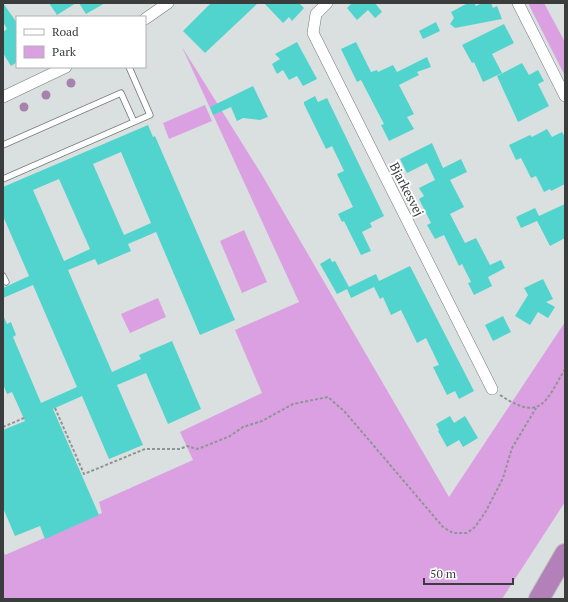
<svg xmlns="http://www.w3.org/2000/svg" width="568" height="602" font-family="'PT Serif',serif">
  <rect width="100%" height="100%" fill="#d9e0df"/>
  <!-- green -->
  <path fill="#dba0e2" d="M528,3H544L565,42V76Z
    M182,47L262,175L449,497L565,322V502L502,599H3V550L5,555L102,513L99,502L193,460L180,432L262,393L235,330L299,302Z
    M205,105L212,121L169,139L163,123Z
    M244,230L267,282L242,293L220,241Z
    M158,298L166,317L130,333L121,314Z"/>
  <!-- building -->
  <path fill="#52d4ce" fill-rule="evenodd" d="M3,3L17,23V62L11,66L3,53V32L7,29L3,22Z
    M49,3H76L57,15Z
    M79,3H105L86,14Z
    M211,3H258L205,53L183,31Z
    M264,3H299L304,8L292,21L289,17L283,23Z
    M352,3H375L382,12L375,18L368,10L357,20L347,8Z
    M468,3H474L476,6L482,3H491L493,8L497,6L502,19L455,28L450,24L454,18L451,12Z
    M436,22L440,31L423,39L419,31Z
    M504,24L514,43L492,54L502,73L483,82L474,62L472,63L462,45Z
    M297,42L317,79L303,86L297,76L289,80L283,70L277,74L272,64L280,59L275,54Z
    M356,42L371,72L377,70L378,72L393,65L397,72L427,57L431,67L417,72L419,75L399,85L414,114L407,117L414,129L389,141L381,125L384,124L361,80L357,82L341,49Z
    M522,63L529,75L538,70L544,81L538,84L549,106L518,122L497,76Z
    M253,86L268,117L260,120L243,118L237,121L231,107L213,115L210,107Z
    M315,96L318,102L327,98L384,216L370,223L372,227L362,232L371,251L361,255L344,221L342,222L338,214L353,207L337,174L344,171L332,146L326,149L304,104V102Z
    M148,125L153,137L155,136L235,320L200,335L156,232L128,244L131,251L98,265L95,259L68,270L112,372L141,359L139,355L172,341L201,409L168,424L146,373L117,385L143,445L109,459L82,396L53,409L99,515L45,539L40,526L15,536L3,508V430L25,421L12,392L7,394L3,384V315L7,324L11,322L16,335L13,337L41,403L77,387L33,285L3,298V288L29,276L3,216V187ZM121,152L151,223L124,235L93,164ZM59,179L90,249L64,261L33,190Z
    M547,129L552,137L562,132L565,137V184L551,191L550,189L544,192L536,176L531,178L521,158L516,160L509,145L530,135L532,137Z
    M432,143L443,168L461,159L467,172L450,180L464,207L450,214L465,243L476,238L490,265L501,260L505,268L488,277L492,286L474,295L468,283L471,282L462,264L459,266L444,235L435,239L427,225L431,223L419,199L424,196L419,188L435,180L427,163L407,173L400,159Z
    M565,204V238L550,246L537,221L521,228L516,217L535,208L539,216Z
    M330,258L332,262L335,261L349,287L376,274L379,281L410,266L474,391L459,399L455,391L447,395L433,367L439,365L426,338L417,343L401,310L391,315L383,297L380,299L374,287L351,298L347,289L337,294L320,264Z
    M543,279L553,299L546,302L555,307L548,318L538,312L530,325L515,316L528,295L524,288Z
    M503,316L511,332L493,341L485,325Z
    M450,416L454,423L465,416L478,438L463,447L459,440L447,447L438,431L439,430L436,424Z"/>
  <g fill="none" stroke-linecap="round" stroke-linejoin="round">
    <defs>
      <path id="lane" d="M3,145L121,93L134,122
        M3,179L150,115L129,67
        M3,276L6,282"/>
      <path id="street" d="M327,3L316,14L313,33L492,389
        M518,3L565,96
        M145,19L168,3
        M3,97L66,67"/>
      <path id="highway" d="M539,599L565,554"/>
    </defs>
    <!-- lane casing -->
    <use href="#lane" stroke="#767d7c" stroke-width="7"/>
    <!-- street casing -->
    <use href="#street" stroke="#767d7c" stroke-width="12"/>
    <!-- highway casing -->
    <use href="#highway" stroke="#bcbdbd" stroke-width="22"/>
    <!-- path -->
    <path stroke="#909594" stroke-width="2" stroke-dasharray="3 2" stroke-linecap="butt" d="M500,395C541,422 545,403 565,369
      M55,408L84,474L145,449H180L187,446L197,449L203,447L230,436L243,427L262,421L293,404L328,397L345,412L443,527L453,533H467L475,527L486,511L503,478L512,448L536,408
      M3,427L24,418"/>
    <!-- lane -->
    <use href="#lane" stroke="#fff" stroke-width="5.5"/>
    <!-- street -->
    <use href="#street" stroke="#fff" stroke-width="11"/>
    <!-- highway -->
    <use href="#highway" stroke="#b380b9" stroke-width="20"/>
  </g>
  <!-- trees -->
  <g fill="#a682ad">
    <circle cx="71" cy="83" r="4.5"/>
    <circle cx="46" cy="95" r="4.5"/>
    <circle cx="24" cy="107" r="4.5"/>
  </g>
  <g text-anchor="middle" stroke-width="4" stroke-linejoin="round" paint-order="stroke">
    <!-- street labels -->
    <g font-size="13" fill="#3a3d3c" stroke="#fff">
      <text transform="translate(407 189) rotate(63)" y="5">Bjarkesvej</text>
    </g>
  </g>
  <!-- border -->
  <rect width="568" height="602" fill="none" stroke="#3a3d3c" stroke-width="8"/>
  <!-- legend -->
  <rect x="16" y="16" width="130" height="52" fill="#ffffff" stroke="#b0b1b1"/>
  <rect x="24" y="29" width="20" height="6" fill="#ffffff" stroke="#b0b1b1"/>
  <text x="52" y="36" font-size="12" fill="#3a3d3c">Road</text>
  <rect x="24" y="46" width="20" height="12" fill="#dba0e2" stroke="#b0b1b1"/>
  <text x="52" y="56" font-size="12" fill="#3a3d3c">Park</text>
  <!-- scale -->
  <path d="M424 578v6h89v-6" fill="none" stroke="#3a3d3c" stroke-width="2"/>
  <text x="430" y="578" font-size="12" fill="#3a3d3c" stroke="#ffffff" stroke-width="3" paint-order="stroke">50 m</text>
</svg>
